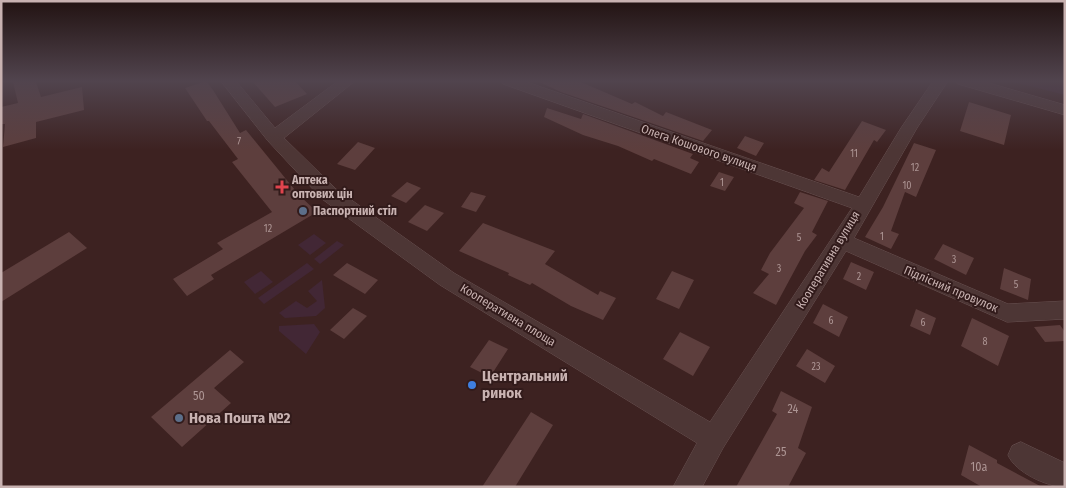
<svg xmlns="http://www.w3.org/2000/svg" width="1066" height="488" font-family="'Fira Sans Condensed',sans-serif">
  <rect width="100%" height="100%" fill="#3d2221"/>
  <!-- green -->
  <path fill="#422735" d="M1010,81H1065V95Z
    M314,234L326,243L310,255L298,245Z
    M337,241L344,245L320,264L314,259Z
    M307,263L314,269L264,304L258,298Z
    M261,271L273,282L255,294L244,282Z
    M322,280L325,308L316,316L285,318L279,313L296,301L307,308L317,301L308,291Z
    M314,324L320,332L306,354L279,331V326Z"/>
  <!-- building -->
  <path fill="#5d3e3d" d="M13,82H36L41,97L82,87L84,110L36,122V138L3,147L5,124H1V107L18,103Z
    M203,82H207L213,90L240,133L246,130L299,195L317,212L211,275L214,279L187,296L173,279L223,249L217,243L272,212L232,162L238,159L209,121H207L185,88Z
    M253,82H296L307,94L275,107Z
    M539,82H581L632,104L635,102L663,116L666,112L712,130L703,141L561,92Z
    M969,102L1011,115L1004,145L960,131Z
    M547,108L581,119L583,114L693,154L690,158L699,162L691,174L654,159L652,161L618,146L583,135L544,117Z
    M862,121L886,130L877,142L874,140L845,190L814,180L822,168L829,172Z
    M745,136L764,143L756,156L737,148Z
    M358,142L375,148L355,170L337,164Z
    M914,143L936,150L916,197L905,192L891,231L899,234L891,249L865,237L883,207Z
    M719,172L734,177L725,191L710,186Z
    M407,182L421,188L406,203L391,196Z
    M471,192L486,196L476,212L461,207Z
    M800,192L828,201L812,232L817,235L805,251L776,305L753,293L769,274L761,270L770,253L804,208L794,203Z
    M425,205L444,213L427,231L408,222Z
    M483,223L555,251L545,264L598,295L600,291L616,298L603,320L571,306L532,283L530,285L508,275L509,273L459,251Z
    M69,232L87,248L1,302V273Z
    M943,244L974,258L966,275L934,259Z
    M851,262L874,272L866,290L843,279Z
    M347,263L378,280L365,294L333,275Z
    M1004,268L1031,279L1028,300L1000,289Z
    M672,271L694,280L679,309L656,299Z
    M823,304L848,317L839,337L813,323Z
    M353,308L367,316L344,339L330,330Z
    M916,309L936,318L930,335L910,326Z
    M972,318L1009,336L998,366L961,346Z
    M1060,325L1065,332V341L1045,342L1034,327Z
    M680,332L710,347L693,376L663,359Z
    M489,340L508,349L490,377L470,367Z
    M807,349L835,366L825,383L796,366Z
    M230,350L244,362L214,388L231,403L182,447L151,417Z
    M781,391L812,407L798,448L806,453L788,487H736L777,414L772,411Z
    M531,412L553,425L515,487H482Z
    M969,445L997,460V463L1042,487H982L961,475Z"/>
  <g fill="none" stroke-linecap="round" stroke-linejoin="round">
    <defs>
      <path id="minor" d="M221,81H236L275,128L338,81H355L284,138L336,189L454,273L710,422L852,208L503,84L501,81H524L859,197L901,128L933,81H948L917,128L854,238L1008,304L1065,301V319L1007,322L846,251L723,448L702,487H673L697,443L440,285L322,199L268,141Z
        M956,81H982L1065,105V115L958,84Z
        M1021,442L1065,463V487C1047,487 1015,472 1008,455L1012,446Z"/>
    </defs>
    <!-- minor casing -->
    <use href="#minor" stroke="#685151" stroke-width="1"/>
    <!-- minor -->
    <use href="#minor" fill="#4d3635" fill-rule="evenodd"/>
  </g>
  <!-- sky -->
  <linearGradient id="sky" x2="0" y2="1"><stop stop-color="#221312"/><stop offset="0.54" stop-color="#51444e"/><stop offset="1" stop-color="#51444e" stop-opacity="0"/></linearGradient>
  <rect width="1066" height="150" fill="url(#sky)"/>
  <!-- markers -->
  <path fill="#e0444e" stroke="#321b1b" stroke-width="2" d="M279.5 179.5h5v5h5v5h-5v5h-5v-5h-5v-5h5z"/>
  <g fill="#5c6f8a" stroke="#321b1b" stroke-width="2">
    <circle cx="303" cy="211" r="5"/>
    <circle cx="179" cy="418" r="5"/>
  </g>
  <circle fill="#3f7fe0" stroke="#321b1b" stroke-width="2" cx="472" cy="385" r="5"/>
  <g text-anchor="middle" stroke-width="4" stroke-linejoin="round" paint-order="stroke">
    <!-- number labels -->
    <g font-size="10" fill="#ad9594">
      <text x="239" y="145">7</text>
      <text x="854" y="157">11</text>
      <text x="915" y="171">12</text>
      <text x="722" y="186">1</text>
      <text x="907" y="189">10</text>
      <text x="268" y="232">12</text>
      <text x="882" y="240">1</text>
      <text x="799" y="241">5</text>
      <text x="954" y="263">3</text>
      <text x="779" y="272">3</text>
      <text x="859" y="280">2</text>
      <text x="1016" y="288">5</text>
      <text x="831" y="324">6</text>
      <text x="923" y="326">6</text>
      <text x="985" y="345">8</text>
      <text x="816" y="370">23</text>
    </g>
    <!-- street labels -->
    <g font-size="12" fill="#c8b2b1" stroke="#321b1b">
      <text transform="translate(699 148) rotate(19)" y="4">Олега Кошового вулиця</text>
      <text transform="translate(828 260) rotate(-59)" y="4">Кооперативна вулиця</text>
      <text transform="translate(951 289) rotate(23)" y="4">Підлісний провулок</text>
      <text transform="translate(508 315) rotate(31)" y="4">Кооперативна площа</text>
    </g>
    <!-- poi labels -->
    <g font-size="12" font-weight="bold" fill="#c8b2b1" stroke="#321b1b" text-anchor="start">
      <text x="292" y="184">Аптека<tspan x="292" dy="14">оптових цін</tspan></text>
      <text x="313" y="215">Паспортний стіл</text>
    </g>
    <!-- near-number labels -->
    <g font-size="12" fill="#ad9594">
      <text x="199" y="400">50</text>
      <text x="793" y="413">24</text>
      <text x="781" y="456">25</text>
      <text x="979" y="471">10а</text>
    </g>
    <!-- near-poi labels -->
    <g font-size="15" font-weight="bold" fill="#c8b2b1" stroke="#321b1b" text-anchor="start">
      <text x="482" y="381">Центральний<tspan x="482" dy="17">ринок</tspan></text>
      <text x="189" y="423">Нова Пошта №2</text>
    </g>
  </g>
  <!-- border -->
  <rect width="1066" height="488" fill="none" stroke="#c8b2b1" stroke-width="5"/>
</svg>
